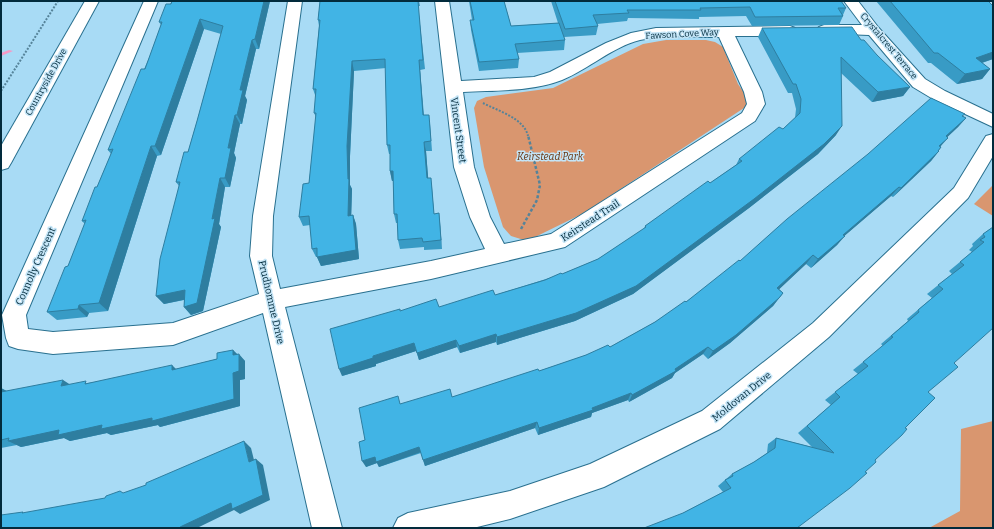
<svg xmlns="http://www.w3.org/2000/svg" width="994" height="529" font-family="Bitter,serif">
  <rect width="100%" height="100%" fill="#a8dbf5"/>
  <!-- green -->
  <path fill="#d9966f" d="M666,40H706L715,42L723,47L738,84L747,97V105L744,108L584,213L531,239L524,240L511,236L503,227L484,167L474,108L477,101L486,97L553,88L643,44Z
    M993,185V216L974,204Z
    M993,421V528H929L960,511L961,429Z"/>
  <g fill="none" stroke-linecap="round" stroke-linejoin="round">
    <!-- stream -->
    <path fill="#f799c5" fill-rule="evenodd" d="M9,50L13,51L1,56V53Z"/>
    <defs>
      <path id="minor" d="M144,1H158L26,315L28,329L53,332L173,323L259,294L250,256L253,216L288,1H302L273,216L272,256L280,289L431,261L485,249L470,217L454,167L435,1H449L461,81L534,77L550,72L606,43L631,33L656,28L790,26L795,28L798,31L795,34L790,36H735L762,92L765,104L755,121L565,247L431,279L285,307L342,528H312L263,313L173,345L53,354L18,349L9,346L6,338L2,315ZM719,37L744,92L747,104L742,113L551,234L504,244L490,217L474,167L463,92C495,90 531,92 562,80C589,69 612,47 640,40C665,34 694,37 719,37Z
        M844,1H858L878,27L925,79L945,91L993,114V127L933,99L913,87L869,35L819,33L816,30L819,27L824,25H862Z
        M993,134V156L968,198L829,337L720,429L604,487L510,519L473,528H393L398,518L408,513L510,491L590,464L702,411L813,323L954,188L986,136Z"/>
      <path id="secondary" d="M85,1H99L11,163L8,168L1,170V146Z"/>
    </defs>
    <!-- minor casing -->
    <use href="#minor" stroke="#29708f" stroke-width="2"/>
    <!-- secondary casing -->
    <use href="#secondary" stroke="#29708f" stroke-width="2"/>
    <!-- path-far1 -->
    <path stroke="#558399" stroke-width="2" stroke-dasharray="2 1.5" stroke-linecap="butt" d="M1,91L58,1
      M483,103C498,111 524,118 528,136"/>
    <!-- path -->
    <path stroke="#558399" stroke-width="2.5" stroke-dasharray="3 2" stroke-linecap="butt" d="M521,229L537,200L540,185L528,135"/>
    <!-- minor -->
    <use href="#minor" fill="#fff" fill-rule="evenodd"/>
    <!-- secondary -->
    <use href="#secondary" fill="#fff" fill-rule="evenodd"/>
  </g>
  <!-- wall -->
  <path fill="#389bc5" d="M172,1H270L259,49H256L245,96L247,100L242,124H240L234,153L236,158L230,187H225L219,224L221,227L203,311L191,315L184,307V300L164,304L156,296L179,186L176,182L188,152L197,121L221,34L204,29L161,155L157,156L108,311L89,313L87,317L57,320L47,312L68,266L85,224L82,221L97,187L111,154L108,150L149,58L161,25L159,22Z
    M320,1H419L420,6H418L425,69L420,70L424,115L430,124L432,151H426L428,178L432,187L434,214L439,213L442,249L424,250V247L400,249L398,240V223H396L394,214L393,181H392L390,171V154H389L387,145L386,68L354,71L350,156V185L352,189L351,216L353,215L356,224L359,259L321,266L317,257H316L312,249L310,225L303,226L299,217L309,183L316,117L314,113L316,98L313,89L319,26L318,20Z
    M469,1H504L511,26L558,23L551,1H841L846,8L843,15V16L839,25L752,26L746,16L699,17V19L628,18L627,21L597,24L598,26L596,35L564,37L565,40L564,50L517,53L519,59L518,68L479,71L471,30L470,20H472Z
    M876,1H988L993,6V59L982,63L990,69L982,79L957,84L931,63H928Z
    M762,28L861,40L910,87L903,96L872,102L841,73L836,135L818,154L749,208L633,294L575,321L497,345L496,342L460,353L457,347L419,360L416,351L376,364V366L342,376L400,311L439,307L495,295L562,274L598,259L644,229L645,226L710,183L736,165L739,159L783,129L795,118L796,109L792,93H788L758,37Z
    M963,116L966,118L958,127L947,137L940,147H941L938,151H939L931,161L893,197L891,196L844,236L837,245L811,268L806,264L779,289L783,293L773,306L730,343L708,359L703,354L675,373L672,378L629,402L628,400L592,413L591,417L538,435L535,428L425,466L421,453L379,467L377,463L366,467L365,440L400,404L452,397L539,371L610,347L655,322L686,302L740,261Z
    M993,227L954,363L928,392L797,528L683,513L723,492L718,486L732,474L754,462L767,453L768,444L776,438L812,447L798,433L831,405L825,400L858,374L853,370L883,346L881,344L908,321L907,319L932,298L927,294L952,274L949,271L972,252L969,250L973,246L972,244L983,234Z
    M233,350L237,354L245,361V379L240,380V406L160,427L158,425L111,435L107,433L70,441L64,438L21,447L17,445L1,448V388L7,391L88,383L176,369L217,359Z"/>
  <!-- shaded-wall -->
  <path fill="#2e7ea0" d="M264,1H270L259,49L255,39Z
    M200,19L204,29L161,155L155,146Z
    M252,40L256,49L245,96L247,100L242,124L237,115L240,90Z
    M993,52V59L969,67L976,58Z
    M419,60L420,70L424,124L423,115Z
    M352,61L354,71L350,156V185L352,189L351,225L348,216L347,146Z
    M990,69L982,79L957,84L965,74Z
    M910,87L903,96L872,102L878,92Z
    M235,115L240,124L234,153L236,158L230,187L225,178L228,148Z
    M966,118L958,127L938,146L946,136Z
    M842,126L836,135L818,154L749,208L633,294L575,321L497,345V337Z
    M948,138L940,147L939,146Z
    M424,142L426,151L429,188L427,178Z
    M151,146L157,156L108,311L99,303Z
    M941,147L934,156L939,151L931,161L893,197L901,188Z
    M390,171H393L395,180L392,181Z
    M220,178L225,187L219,224L221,227L203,311L191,315L184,307L212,219Z
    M899,187L891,196L835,244L843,235Z
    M439,213L440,222L442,249L441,240Z
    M353,215L356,224L359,259L321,266L317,257Z
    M845,236L837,245L811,268L818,259Z
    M813,255L806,264L771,297L777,288Z
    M185,290L192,298L164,304L156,296Z
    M783,293L773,306L730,343L708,359L713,351Z
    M79,305L89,313L87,317L78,309Z
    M496,334V342L460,353L459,346Z
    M456,340L457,347L419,360L417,353Z
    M414,343L416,351L376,364V366L342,376L339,369L373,356Z
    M708,347L703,354L675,373L672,378L629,402L632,395L675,369Z
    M233,350L239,356V354L245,361V379L240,380V406L160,427L158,425L111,435L107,433L70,441L64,438L21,447L8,441L233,355Z
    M172,365L180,373L172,370Z
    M63,380L74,387L61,386Z
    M1,388L13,395L1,394Z
    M631,393L628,400L592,413L591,417L538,435L539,428Z
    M537,422L535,428L425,466L423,460Z
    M244,441L251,448L256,468L249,462Z
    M419,447L421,452L379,467L377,463L366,467L362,461L375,457Z
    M256,459L263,465L270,500L240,514L234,510L197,528H180V527Z"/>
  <!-- building -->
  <path fill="#41b4e5" stroke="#2e7ea0" d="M172,1H264L255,39L252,40L240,90H243L237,115H235L228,148H231L225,178H220L212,219L215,218L197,303L184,307L185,290L156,296L160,259L180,182H176L184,152H188L197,121L223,26L200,19L155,146H151L99,303L79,305L78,309L47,312L65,267L68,266L86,220L82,221L95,187H97L113,149L108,150L141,69H145L149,58L162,22H159L166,4H171Z
    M320,1H418L423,60H419L423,115H429L431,141L424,142L427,178H431L434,214L439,213L441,240L423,242L422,238L398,240L397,214H394L393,171H390V145H387L385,59L352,61L347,146L348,179H349L348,216L353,215L356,250L317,257V248L312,249L309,216L299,217L303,184L309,183L316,113H314L316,89H313L320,20H318Z
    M470,1H504L511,26L559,23L565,40L515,44L519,59L479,62L470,20H474Z
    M555,1H841L846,8H838L843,16L755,17L750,7L700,8L701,10H627L629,13L593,15L598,26L565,29Z
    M890,1H988L993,6V52L976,58L990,69L965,74L938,53H934Z
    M852,27L861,40H864L877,55L910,87L878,92L841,57L842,126L824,144L754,199L636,286L576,313L497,337L496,334L459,346L456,340L417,353L414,343L373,356V358L339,369L330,329L400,309V311L436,299L439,307L493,290L495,295L545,280L561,273L562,274L598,259L646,227L645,226L708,181L710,183L742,161L739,159L779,127L783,129L800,113L801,99L796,84H793L762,28Z
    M931,98L965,114L962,116L966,118L946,136L948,138L939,146L941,147L938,151H939L901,188L899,187L843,235L845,236L818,259L813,255L777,288L783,293L779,298L736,335L713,351L708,347L675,369L676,371L632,395L631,393L592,408L593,410L539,428L537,422L423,460L419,447L376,462L375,457L362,461L359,442L365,440L359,408L398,396L400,404L450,389L452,397L538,369L539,371L586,355L608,345L610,347L655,322L685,301L686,302L739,260L740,261L787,219L868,154Z
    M993,227V328L954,363L958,367L928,392L935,398L905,428L907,429L902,435L875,460L876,462L865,472L867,473L850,488L797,528H644L683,513L731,488L725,480L733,476L732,474L754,462L775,448L776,438L834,453L807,426L840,397L835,392L868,366L863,362L893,337L891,336L919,312L918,310L943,289L938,285L964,265L960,262L984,242L980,240L985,237L983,234Z
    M233,350V355L239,354V371L233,373L234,399L152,421V418L101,429L102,425L58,435L59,430L8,441L9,438L1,440V392L63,380L61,386L86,381L85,384L172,365V370L217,359V353Z
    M244,441L249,462L256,459L263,495L232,509L231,503L180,527V528H1V515L23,512L22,513L105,498L106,496L120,491L123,493L146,485V483Z"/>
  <g text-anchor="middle" stroke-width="3" stroke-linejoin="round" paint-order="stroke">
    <!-- far-street labels -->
    <g font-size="9" fill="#022b3c" stroke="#c4e5f7">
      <text transform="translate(682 34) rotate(-3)" y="3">Fawson Cove Way</text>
      <text transform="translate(889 46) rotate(50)" y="3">Crystalcrest Terrace</text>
      <text transform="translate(46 82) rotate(-61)" y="3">Countryside Drive</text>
    </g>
    <!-- street labels -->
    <g font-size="10" fill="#022b3c" stroke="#c4e5f7">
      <text transform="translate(459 130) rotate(82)" y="4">Vincent Street</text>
      <text transform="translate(590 220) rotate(-33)" y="4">Keirstead Trail</text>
      <text transform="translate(35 266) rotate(-66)" y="4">Connolly Crescent</text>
      <text transform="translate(272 302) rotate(77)" y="4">Prudhomme Drive</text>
      <text transform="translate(741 396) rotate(-39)" y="4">Moldovan Drive</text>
    </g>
    <!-- park labels -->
    <g font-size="10" font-style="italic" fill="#68310a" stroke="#c4e5f7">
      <text x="550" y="160">Keirstead Park</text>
    </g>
  </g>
  <!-- border -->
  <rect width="994" height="529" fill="none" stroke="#022b3c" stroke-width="4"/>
</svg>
